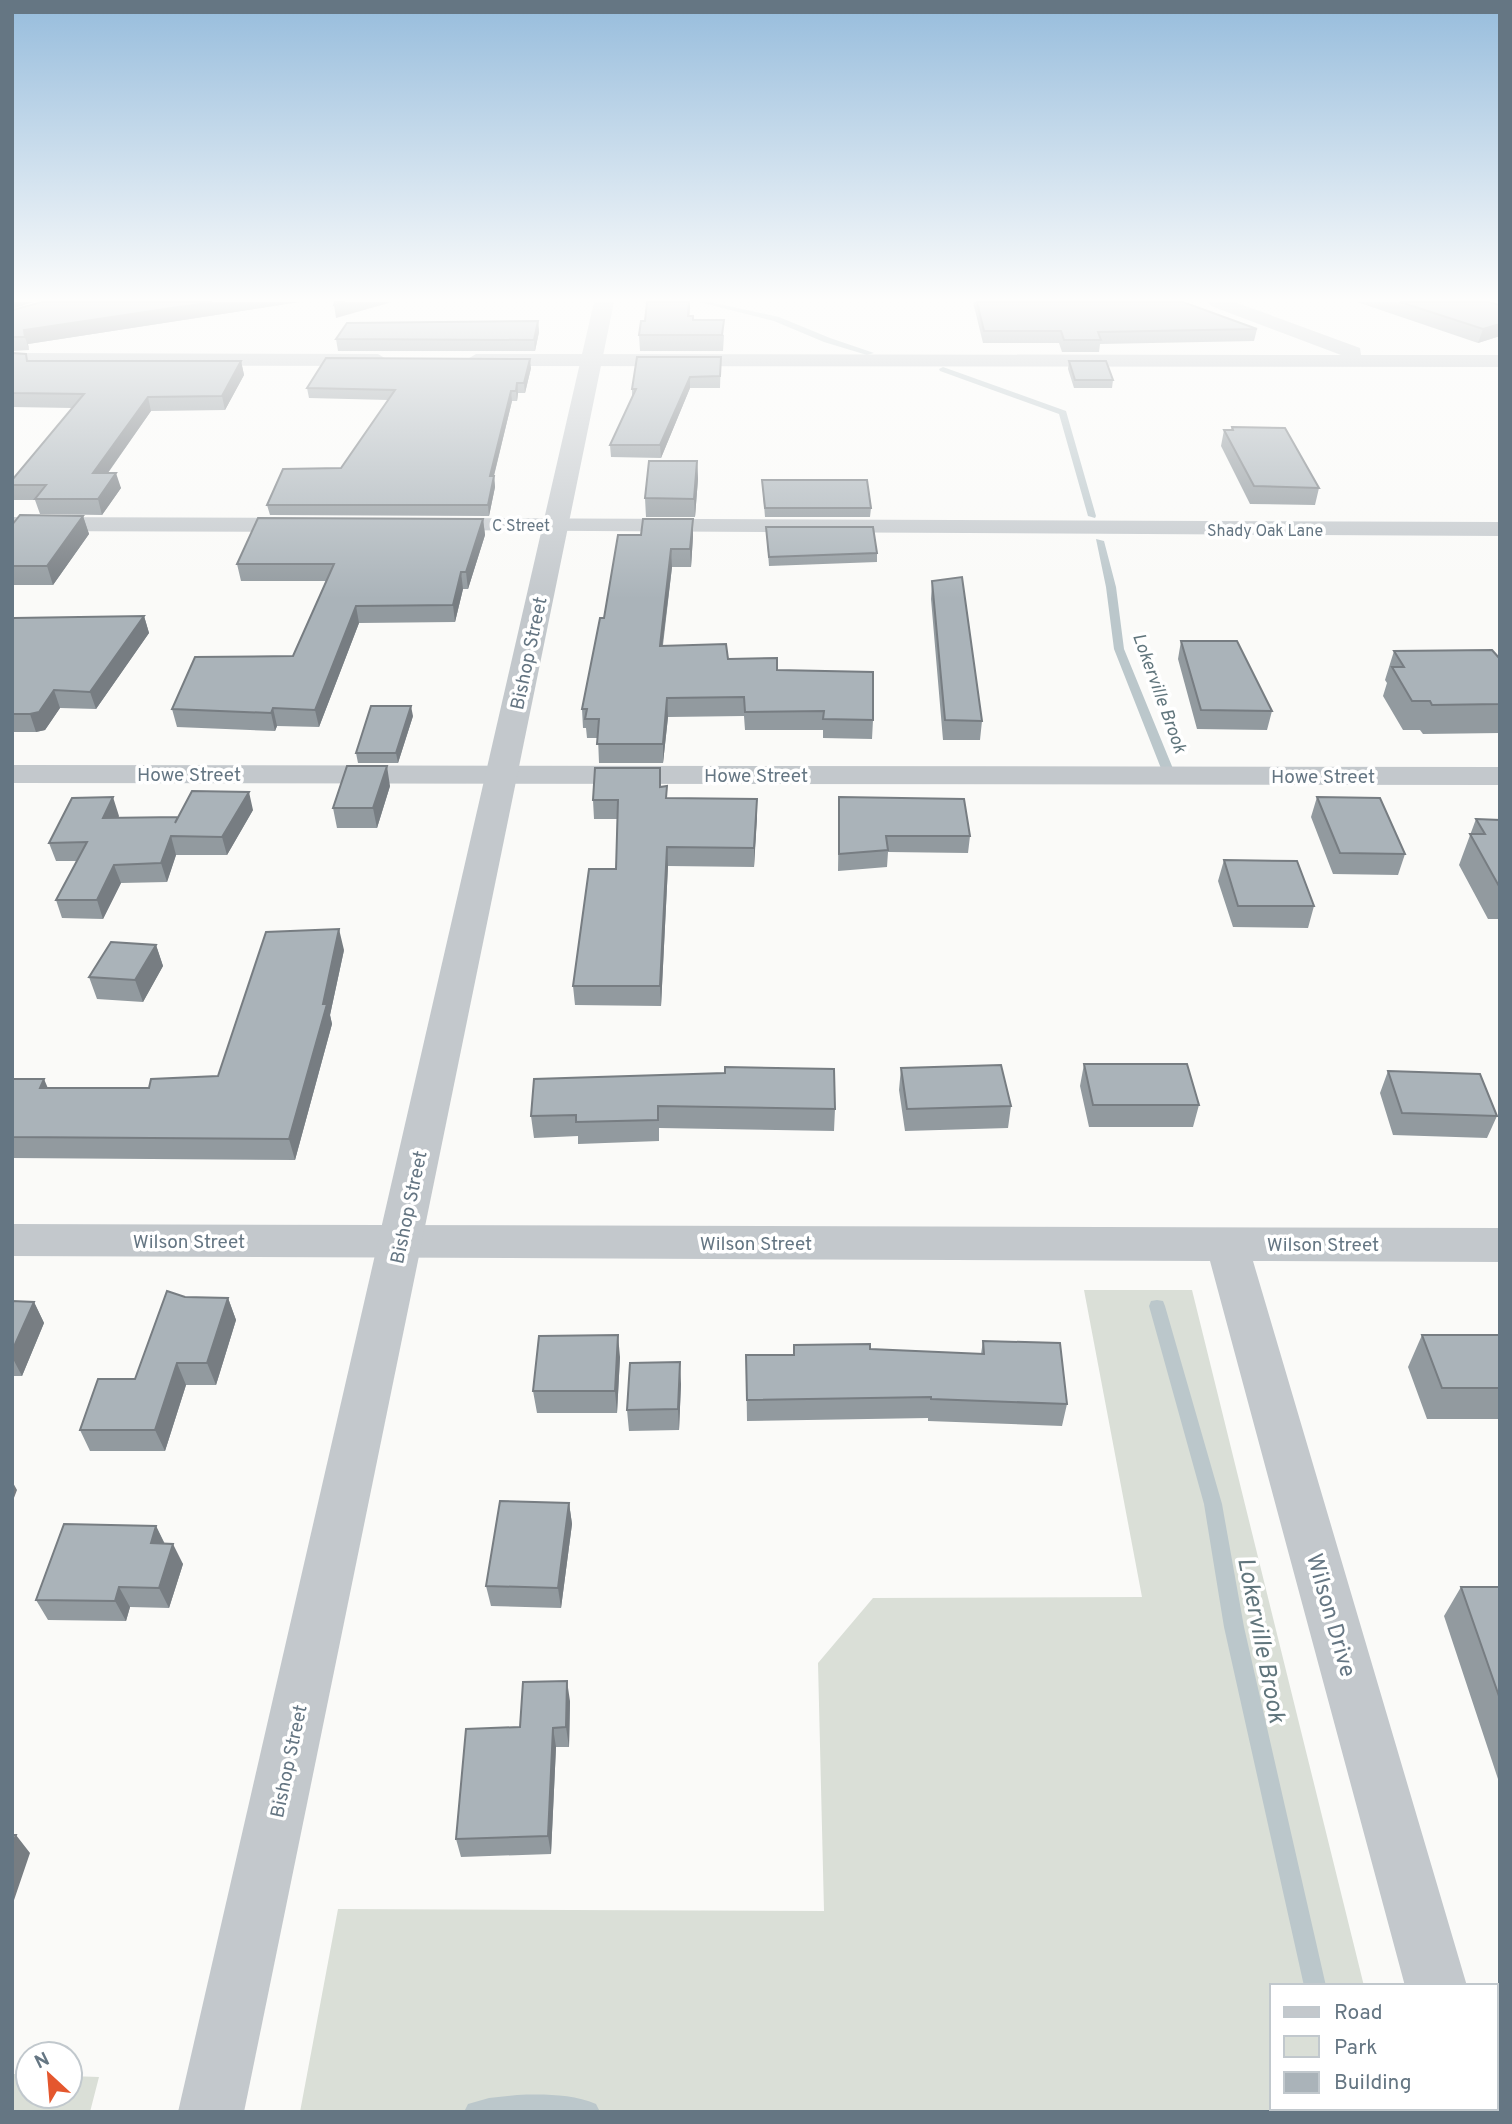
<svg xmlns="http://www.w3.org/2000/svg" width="1512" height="2124" font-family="Overpass,sans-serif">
  <rect width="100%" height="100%" fill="#fafaf8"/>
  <!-- green -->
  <path fill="#dadfd7" d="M1084,1290H1192L1364,1986H1272V2108H1394L1395,2112H300L338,1909L824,1911L818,1663L873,1598L1142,1597Z
    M12,2074H28V2096H70V2076L99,2077L90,2112H12Z"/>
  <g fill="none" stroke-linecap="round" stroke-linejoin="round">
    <!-- stream -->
    <path fill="#bbc7cb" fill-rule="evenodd" d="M699,302H709L779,317L830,338L874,353L867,355L824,342L774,321Z
      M943,367L1066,411L1096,516L1095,518L1088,516L1059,414L940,371L939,369Z
      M1096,539L1104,541L1116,587L1124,649L1176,776L1174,778L1170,779L1164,776L1114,649L1106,587Z
      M1157,1300L1163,1301L1165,1306L1222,1504L1244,1627L1326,1986H1304L1224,1627L1204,1504L1149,1306L1151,1301Z
      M517,2095C543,2094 572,2094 596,2104L600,2112H464L468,2104L489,2098Z
      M1350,2108H1374L1375,2112H1351Z"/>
    <!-- minor -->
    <path fill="#c3c8cc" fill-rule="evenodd" d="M1208,302H1235L1360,348L1361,355H1500V367L476,366L466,360L476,354L1341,355L1211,306Z
      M12,353L378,354L388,360L378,366L12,365Z
      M12,517L308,518L317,520L320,525L317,530L308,532L12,531Z
      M431,518L1500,522V536L422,530L419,525L422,520Z
      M12,765L1500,767V785L12,783Z
      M12,1224L1500,1228V1262L1253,1261L1467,1986H1405L1210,1261L12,1256Z
      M1496,2087L1500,2112H1441L1439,2108H1496Z"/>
    <!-- tertiary -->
    <path fill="#c3c8cc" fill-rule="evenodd" d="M594,302H614L244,2112H178Z"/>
  </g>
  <!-- wall -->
  <path fill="#929a9f" d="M42,302H300L28,344L29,350L12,351V310Z
    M647,302H690L689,316L724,335L723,351H640L639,335L645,321Z
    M973,302H1183L1257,329L1254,341L1100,344L1099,352H1062L1059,343H983Z
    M1357,302H1500H1491L1500,305V336L1478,343Z
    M538,321L539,332L535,351H338L336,339Z
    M12,353L28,361H241L244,375L225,410L151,411L108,473L121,488L102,515L40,514L35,500H13L12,496V480L72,408L12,407Z
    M721,357L720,388H690L661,458L611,457L610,445L632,398V389Z
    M1069,361L1113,380L1112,388H1074L1068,369Z
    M531,368L525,393H518L517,401H512L494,476L495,487L489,516L270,515L267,505L341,468L388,400L309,398L307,388Z
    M1232,427L1319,488L1315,505L1250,504L1221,446L1224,430H1231Z
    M697,461L698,479L695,517H646L645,498Z
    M762,480L871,508L870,517H765Z
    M83,516L89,534L53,585H12V525Z
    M483,519L485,535L468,589H463L455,622L359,623L319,727L277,726L275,731L177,727L172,709L293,656L326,581H241L237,564Z
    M766,527L877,553V562L769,566Z
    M618,535L693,536L691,567H672L663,645L728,659L777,670L873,720L872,739L823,738V730H745L744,716L668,717L663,763H599L598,738H587L586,728H583L582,709L604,618Z
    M932,581L982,721L980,740H943L931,599Z
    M144,616L149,633L96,709L60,708L45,730L36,732H12V620Z
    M1181,641L1272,711L1267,730L1197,729L1178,659Z
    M1394,651L1500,659V733L1423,734L1420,730H1403L1383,696L1387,683L1385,680Z
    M413,716L398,763H358L356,753Z
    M390,786L377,828H337L333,808Z
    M839,797L970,836L968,853L888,852L887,867L838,871Z
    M1317,797L1405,854L1398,875L1333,874L1311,817Z
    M667,798L757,799L754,867L668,866L661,1006L575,1005L573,986L616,869L617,819H594L593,800Z
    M253,810L227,855H176L167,882L121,883L103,919L62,918L56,900L77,861H56L49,843L119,816L118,818L178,817Z
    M1476,819L1500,820V919H1488L1459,865Z
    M1224,860L1314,906L1308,928L1233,927L1218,881Z
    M156,945L163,966L143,1002L97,999L89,977Z
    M344,950L330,1015L332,1024L295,1160L12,1158V1079L48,1088H149L218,1076Z
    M1084,1064L1199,1105L1193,1127H1089L1080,1086Z
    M901,1068L1011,1106L1008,1128L905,1131L899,1090Z
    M1388,1071L1497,1116L1487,1138L1393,1135L1380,1093Z
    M534,1079L835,1109L834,1131L659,1128V1141L578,1144V1136L534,1138L531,1116Z
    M185,1297L228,1298L236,1320L216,1385H186L165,1451H90L80,1430L135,1379Z
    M12,1301L34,1302L44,1323L22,1376H12Z
    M1422,1335H1500V1419H1427L1408,1367Z
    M983,1341L1067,1404L1062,1426L928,1421V1418L747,1421L746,1355H794L870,1349L981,1354Z
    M620,1357L617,1413H537L533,1391Z
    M681,1384L679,1430L629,1431L627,1410Z
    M569,1503L572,1524L561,1608L491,1606L486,1586Z
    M156,1526L165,1544L183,1564L169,1608L130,1607L126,1621L48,1620L36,1600Z
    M1461,1587H1500V1785L1444,1616Z
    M570,1701L569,1747H556L551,1854L461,1857L456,1839L520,1727Z"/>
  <!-- shaded-wall -->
  <path fill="#777d82" d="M12,302H34L12,309Z
    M212,302H299L28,344L29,350L25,337L24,330Z
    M345,302H392L336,318L334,305Z
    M689,302H690V307L688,332V316Z
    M538,321L539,332L535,351L534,340Z
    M1500,324V336L1478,343L1483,329Z
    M530,359L531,368L525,393L524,383Z
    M241,361L244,375L225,410L222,396Z
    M690,377V388L661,458L660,445Z
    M517,383L518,393L517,401L516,391Z
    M511,391L512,401L491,487L490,476Z
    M148,397L151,411L97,488L93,473Z
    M697,461L698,479L695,517L694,499Z
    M116,473L121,488L102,515L98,499Z
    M494,476L495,487L489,516L488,505Z
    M83,516L89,534L53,585L47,566Z
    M483,519L485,535L468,589L466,572Z
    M693,519V536L691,567L690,549Z
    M671,549L672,567L660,664V646Z
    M461,572L463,589L455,622L453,605Z
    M356,606L359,623L319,727L315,710Z
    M144,616L149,633L96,709L90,692Z
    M54,690L60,708L45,730L36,732L30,714Z
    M667,698L668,717L663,763V744Z
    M411,706L413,716L398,763L396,753Z
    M273,708L277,726L275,731L271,713Z
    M387,766L390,786L377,828L373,808Z
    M249,792L253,810L227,855L222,837Z
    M113,797L119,816L109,836L103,818Z
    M757,799V818L754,867V848Z
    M171,836L176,855L167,882L161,863Z
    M667,847L668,866L661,1006L660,986Z
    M114,865L121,883L103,919L97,900Z
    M339,929L344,950L330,1015L332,1024L295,1160L289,1139L323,1004Z
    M156,945L163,966L143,1002L135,980Z
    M44,1079L53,1100L40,1088Z
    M228,1298L236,1320L216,1385L207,1363Z
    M34,1302L44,1323L22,1376L12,1357V1351Z
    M618,1335L620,1357L617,1413L615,1391Z
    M680,1362L681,1384L679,1430L678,1409Z
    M177,1363L186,1385L165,1451L155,1430Z
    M12,1481L17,1490L12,1503Z
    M569,1503L572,1524L561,1608L558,1588Z
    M156,1526L166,1547L151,1543Z
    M173,1544L183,1564L169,1608L159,1588Z
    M119,1587L130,1607L126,1621L115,1601Z
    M567,1681L570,1701L569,1747L566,1727Z
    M553,1728L556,1747L551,1854L548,1836Z
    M16,1835L30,1853L12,1906V1845Z"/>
  <!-- building -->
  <path fill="#aab3b9" stroke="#777d82" stroke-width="2" d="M42,302H212L24,330L25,337H12V310Z
    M335,302H345L334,305Z
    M647,302H689L688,316H693V320H724L722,335H639L641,321H645Z
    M977,302H1183L1257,329L1098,332L1101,340H1064L1061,331H984Z
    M1400,302H1489L1500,305V324L1483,329Z
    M538,321L534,340L336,339L347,323Z
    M12,353L26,354L27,361H241L222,396L148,397L93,473H116L98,499H35L46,485H12V480L84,394L12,393Z
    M637,357H721L720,376L690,377L660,445H610L636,389H632Z
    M326,358L530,359L524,383H517L516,391H511L490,476H494L488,505H267L283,469L341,468L395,390L307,388Z
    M1069,361H1106L1113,380H1075Z
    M1232,427L1285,428L1319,488L1254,486L1224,430H1233Z
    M649,461H697L694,499L645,498Z
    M762,480H867L871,508H765Z
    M20,515L83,516L47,566H12V525Z
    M258,518L483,519L466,572H461L453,605L356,606L315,710L273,708L271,713L172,709L195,657L293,656L334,564H237Z
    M643,519H693L690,549H671L660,646L726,644L728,659L777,658V670L873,672V720L823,719L824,711L745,712L744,697L667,698L663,744H597L599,719H585L587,709H582L600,618H604L618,535H641Z
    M766,527H873L877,553L769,557Z
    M962,577L982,721L945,720L932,581Z
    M144,616L90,692L54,690L39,712L30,714H12V620L14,618Z
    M1181,641H1237L1272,711L1201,710Z
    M1492,650L1500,659V704L1432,705L1430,701H1412L1392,667H1404L1394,651Z
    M371,706H411L396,753H356Z
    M347,766H387L373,808H333Z
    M595,768H660V787L667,786L666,798L757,799L754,848L667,847L660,986H573L589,869H616L618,800H593Z
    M192,791L249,792L222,837L171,836L161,863L114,865L97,900H56L87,842L49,843L72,798L113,797L103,818L178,817L175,823Z
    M839,797L964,799L970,836H886L888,850L839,854Z
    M1317,797L1380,798L1405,854L1340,853Z
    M1476,819L1500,820V888L1470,834H1485Z
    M1224,860L1297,861L1314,906H1238Z
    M339,929L323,1004H327L289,1139L12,1137V1079H44L40,1088H149L151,1079L218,1076L266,932Z
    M111,942L156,945L135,980L89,977Z
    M1084,1064H1187L1199,1105H1093Z
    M1001,1065L1011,1106L907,1109L901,1068Z
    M725,1067L834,1069L835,1109L658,1106V1120L576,1122V1115L531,1116L534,1079L725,1073Z
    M1388,1071L1480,1074L1497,1116L1402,1113Z
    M167,1291L185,1297L228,1298L207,1363H177L155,1430H80L98,1379H135Z
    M12,1301L34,1302L12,1351Z
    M618,1335L615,1391H533L539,1336Z
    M1422,1335H1500V1388H1442Z
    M983,1341L1060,1343L1067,1404L931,1399V1397L747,1400L746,1355H794V1345L870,1344V1349L984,1354Z
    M680,1362L678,1409L627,1410L630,1363Z
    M500,1501L569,1503L558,1588L486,1586Z
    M64,1524L156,1526L151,1543L173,1544L159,1588L119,1587L115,1601L36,1600Z
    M1461,1587H1500V1699Z
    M567,1681L566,1727L553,1728L548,1836L456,1839L466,1729L520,1727L523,1682Z
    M12,1835H16L12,1845Z"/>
  <!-- sky -->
  <linearGradient id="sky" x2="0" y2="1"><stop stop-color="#96bcdc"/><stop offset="0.5" stop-color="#fdfdfc"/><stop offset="1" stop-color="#fdfdfc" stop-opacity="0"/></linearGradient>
  <rect width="1512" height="599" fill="url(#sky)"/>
  <g text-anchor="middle" stroke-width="7" stroke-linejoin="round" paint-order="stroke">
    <!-- far-street labels -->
    <g font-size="16" fill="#657683" stroke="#fff">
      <text x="521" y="531">C Street</text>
      <text x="1265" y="536">Shady Oak Lane</text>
    </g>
    <!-- far-water labels -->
    <g font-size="18" font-style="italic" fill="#60757c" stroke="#fff">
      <text transform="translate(1160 693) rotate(70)" y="6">Lokerville Brook</text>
    </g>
    <!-- street labels -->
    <g font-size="19" fill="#657683" stroke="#fff">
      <text transform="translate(528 653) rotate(-78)" y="7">Bishop Street</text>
      <text x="189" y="781">Howe Street</text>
      <text x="756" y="782">Howe Street</text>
      <text x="1323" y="783">Howe Street</text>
      <text transform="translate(408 1207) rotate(-78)" y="7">Bishop Street</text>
      <text x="189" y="1248">Wilson Street</text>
      <text x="756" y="1250">Wilson Street</text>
      <text x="1323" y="1251">Wilson Street</text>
      <text transform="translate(288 1761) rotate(-78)" y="7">Bishop Street</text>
    </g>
    <!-- near-street labels -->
    <g font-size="23" fill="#657683" stroke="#fff">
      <text transform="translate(1332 1615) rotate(74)" y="8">Wilson Drive</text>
    </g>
    <!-- near-water labels -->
    <g font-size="24" font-style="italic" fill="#60757c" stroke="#fff">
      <text transform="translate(1262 1640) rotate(79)" y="8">Lokerville Brook</text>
    </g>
  </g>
  <!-- border -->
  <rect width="1512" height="2124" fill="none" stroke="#657683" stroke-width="28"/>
  <!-- legend -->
  <rect x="1270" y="1984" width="228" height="126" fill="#ffffff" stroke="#c1c8cd" stroke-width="2"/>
  <rect x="1284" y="2007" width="35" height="10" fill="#c3c8cc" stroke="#c1c8cd" stroke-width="2"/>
  <text x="1334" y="2019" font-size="21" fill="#657683">Road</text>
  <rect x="1284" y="2036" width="35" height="21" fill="#dadfd7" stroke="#c1c8cd" stroke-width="2"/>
  <text x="1334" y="2054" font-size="21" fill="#657683">Park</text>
  <rect x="1284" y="2072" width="35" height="21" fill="#aab3b9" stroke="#c1c8cd" stroke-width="2"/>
  <text x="1334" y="2089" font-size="21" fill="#657683">Building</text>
  <!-- north arrow -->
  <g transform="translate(49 2075) rotate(334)"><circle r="33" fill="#ffffff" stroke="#c1c8cd" stroke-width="2"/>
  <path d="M0-5L12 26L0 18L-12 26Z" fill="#e4572e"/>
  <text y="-10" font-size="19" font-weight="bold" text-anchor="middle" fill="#657683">N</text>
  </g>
</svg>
